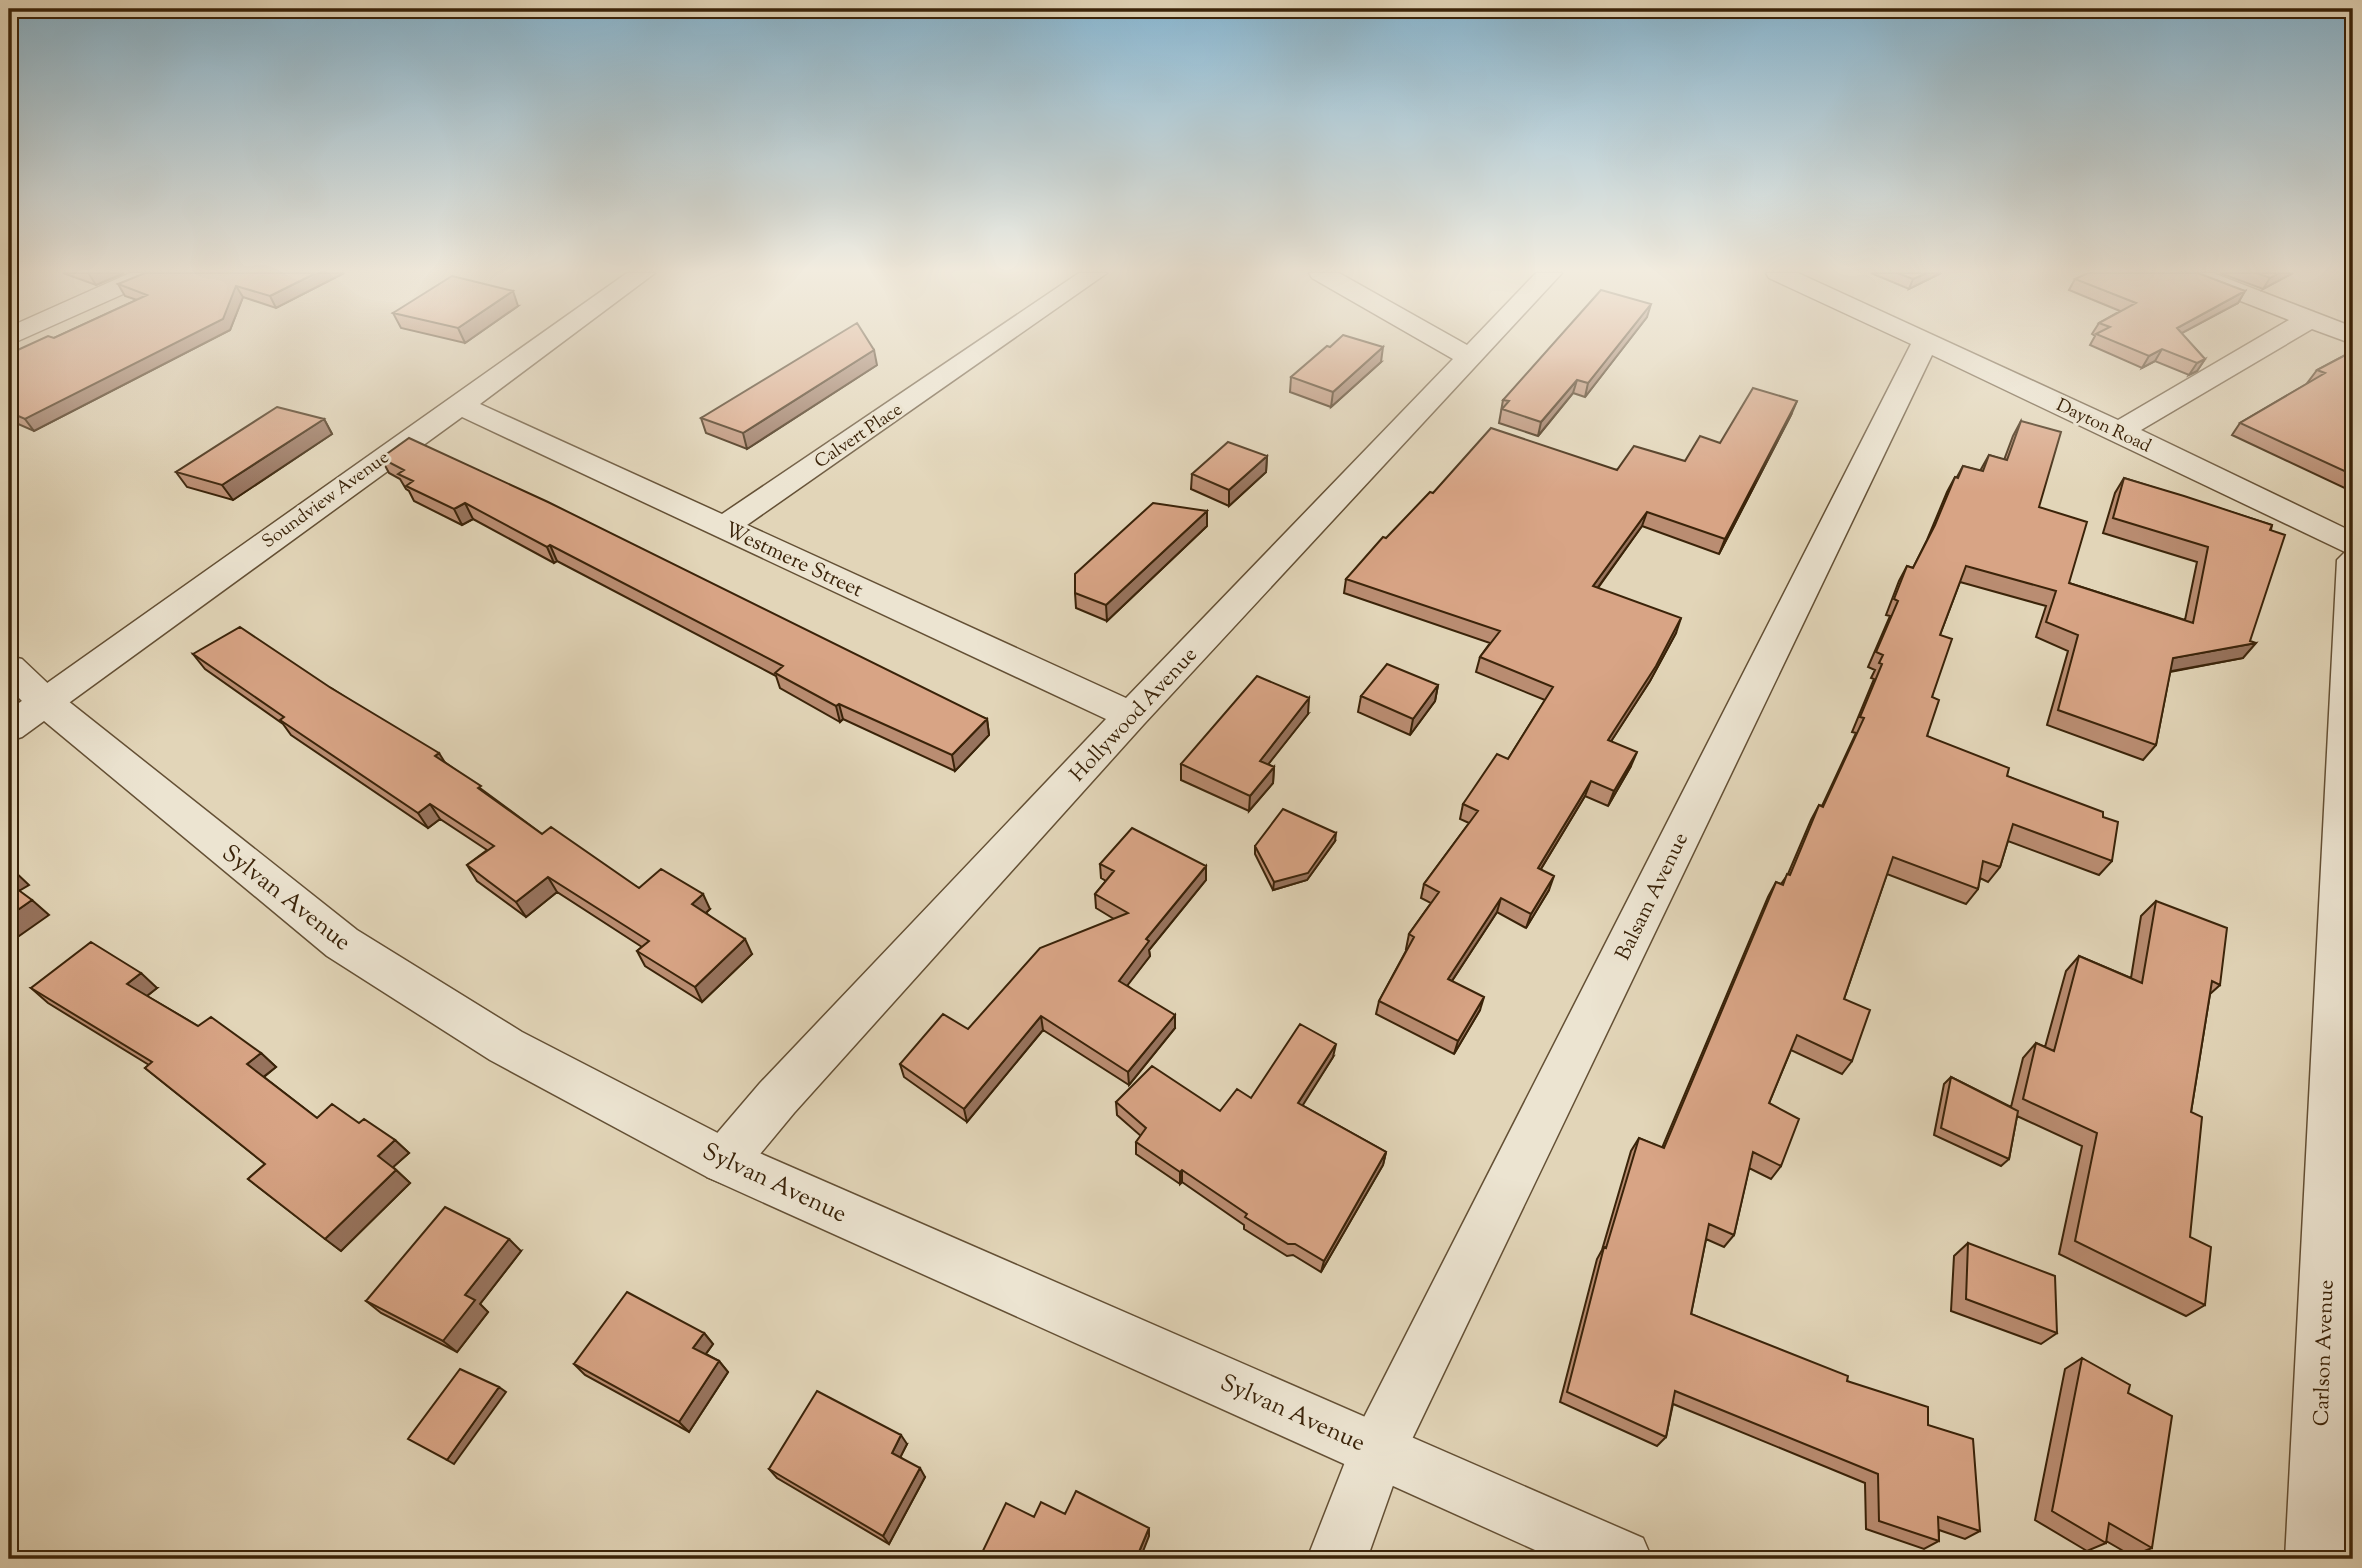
<svg xmlns="http://www.w3.org/2000/svg" width="2362" height="1568" font-family="'Sorts Mill Goudy',serif">
  <rect width="100%" height="100%" fill="#e2d5b8"/>
  <filter id="stains"><feTurbulence type="fractalNoise" baseFrequency=".00286" numOctaves="4"/><feColorMatrix values="0 0 0 0 .2 0 0 0 0 .09 0 0 0 0 .02 0 0 0 .5 -.17"/></filter>
  <radialGradient id="worn" r=".72"><stop offset=".6" stop-color="#630" stop-opacity="0"/><stop offset="1" stop-color="#630" stop-opacity=".3"/></radialGradient>
  <g fill="none" stroke-linecap="round" stroke-linejoin="round">
    <defs>
      <path id="minor" d="M130,273H162L159,278L9,345V327Z
        M627,273H655L480,404L722,514L1079,273H1107L747,525L1126,698L1453,359L1312,278L1309,273H1339L1467,345L1536,273H1562L1144,724L794,1113L741,1177L724,1184L707,1177L700,1161L707,1145L760,1083L1106,719L462,417L22,737L9,741V710Z
        M1766,273H1798L2118,420L2289,320L2182,278L2179,273H2213L2353,327V344L2312,329L2141,430L2353,532V1212L2345,1559H2285L2337,560L2345,552L1932,355L1402,1460L1367,1559H1307L1358,1429L1911,344L1769,278Z"/>
      <path id="tertiary" d="M9,656L22,659L58,693L357,930L522,1032L741,1145L1643,1538L1652,1559H1555L707,1177L490,1060L327,956L32,711L9,688Z"/>
    </defs>
    <!-- minor casing -->
    <use href="#minor" stroke="#645035" stroke-width="3"/>
    <!-- tertiary casing -->
    <use href="#tertiary" stroke="#645035" stroke-width="3"/>
    <!-- minor -->
    <use href="#minor" fill="#ece4d1" fill-rule="evenodd"/>
    <!-- tertiary -->
    <use href="#tertiary" fill="#ece4d1" fill-rule="evenodd"/>
  </g>
  <!-- wall -->
  <path fill="#ba8d72" stroke="#3a2309" stroke-width="2" d="M63,273H124L96,285Z
    M344,273L276,308L243,297L230,330L34,431L9,420V354L54,338L137,300L125,296L118,284Z
    M1871,273H1941L1909,289Z
    M2220,273H2293L2263,289Z
    M2075,279L2245,291L2238,303L2181,333L2205,359L2197,371L2189,375L2155,361L2142,368L2090,345L2095,336L2092,334L2099,323L2120,311L2069,290Z
    M518,306L465,343L401,328L393,313Z
    M1647,317L1585,397L1573,393L1538,436L1499,423L1503,400Z
    M2353,351V492L2232,435L2240,423L2310,382H2308L2317,370Z
    M1381,362L1331,407L1290,392L1291,377Z
    M877,365L747,449L706,433L701,418Z
    M1791,415L1719,554L1642,526L1598,588L1676,633L1650,681L1611,741L1631,766L1608,806L1585,796L1541,869L1549,890L1526,928L1497,912L1452,981L1480,1010L1454,1054L1376,1014L1379,1001L1407,949H1406L1409,934L1431,903L1421,898L1424,884L1469,823L1460,819L1463,804L1508,759L1545,700L1476,672L1480,657L1490,643L1344,593L1346,579L1433,493L1685,461L1720,443Z
    M324,419L332,434L233,500L187,487L176,472Z
    M2021,421L2039,507L2069,583L2185,620L2197,562L2103,533L2115,493L2124,478L2272,525L2243,658L2170,672L2156,745L2143,760L2047,725L2068,651L2036,637L2046,606L1960,582L1940,635L1927,736L2007,776L2103,817L2112,861L2099,875L2008,841L2000,867L1988,882L1980,878L1978,889L1966,904L1887,874L1844,999L1852,1061L1842,1074L1791,1050L1769,1103L1781,1166L1771,1179L1749,1168L1734,1235L1724,1247L1706,1239L1691,1314L1847,1381L1928,1425L1980,1531L1965,1539L1939,1530V1541L1924,1549L1866,1529L1865,1483L1673,1404L1666,1437L1657,1446L1560,1402L1597,1259L1602,1250L1631,1151L1639,1138L1662,1148L1768,897L1776,882L1781,884L1788,874L1811,820L1819,805L1822,806L1856,733L1852,732L1874,679L1871,678L1875,670L1868,667L1890,616L1886,615L1899,581L1907,566L1913,568L1927,540L1947,492L1955,477H1957L1963,466L1980,471L1989,455L2004,460L2013,436Z
    M1267,456L1266,472L1229,506L1191,489L1192,474Z
    M381,458L987,719L989,735L955,771L843,719L840,722L780,688L776,676L557,561L554,563L473,519L462,525L414,501L409,491L406,489L400,479L389,473Z
    M1207,526L1107,621L1076,608L1075,593Z
    M193,654L331,688L446,763L542,834L639,888L710,909L706,913L752,954L702,1002L645,966L637,951L642,947L557,892L526,917L477,881L467,865L487,850L440,819L428,828L291,735L283,724L205,669Z
    M1438,685L1435,701L1410,735L1358,712L1361,696Z
    M1308,714L1268,764L1274,767L1273,783L1249,811L1181,780V764Z
    M1335,841L1307,880L1273,890L1255,854V846Z
    M1100,864L1206,866V880L1149,950L1150,956L1127,985L1175,1028L1129,1085L1043,1030L967,1122L904,1077L900,1064L968,1029L1114,919L1096,908L1095,894L1106,881L1101,878Z
    M2156,901L2220,985L2210,994L2191,1112L2190,1237L2205,1305L2186,1316L2059,1254L2082,1146L2017,1116L2009,1159L2001,1166L1934,1135L1944,1084L1951,1077L2011,1107L2023,1058L2036,1043L2045,1047L2066,971L2079,956L2131,978L2141,916Z
    M31,988H157L147,996L198,1026L261,1053L276,1067L264,1077L317,1118L359,1123L395,1140L409,1153L393,1167L410,1183L341,1251L248,1179L265,1164L145,1068L149,1065L48,1003Z
    M1333,1057L1302,1105L1386,1152L1383,1165L1321,1272L1293,1255L1287,1256L1244,1229V1225L1182,1182L1180,1184L1136,1154V1142L1141,1136L1117,1115L1116,1102L1220,1111L1251,1098Z
    M1968,1243L2057,1333L2041,1344L1951,1311L1954,1256Z
    M521,1251L480,1304L488,1312L457,1352L381,1313L366,1301Z
    M704,1333L713,1344L706,1354L719,1361L728,1372L689,1432L585,1375L574,1364Z
    M2082,1358L2128,1393L2152,1548L2132,1556L2106,1541V1543L2087,1551L2035,1520L2065,1369Z
    M907,1444L900,1457L925,1477L889,1544L777,1478L769,1469Z"/>
  <!-- shaded-wall -->
  <path fill="#97735d" stroke="#3a2309" stroke-width="2" d="M9,273H18L9,277Z
    M91,273H124L96,285L89,274Z
    M316,273H344L276,308L270,296Z
    M1927,273H1941L1909,289L1913,279Z
    M2279,273H2293L2263,289L2270,278Z
    M236,286L243,297L230,330L34,431L25,419Z
    M513,291L518,306L465,343L458,328Z
    M2245,291L2238,303L2169,340L2177,328Z
    M1651,304L1647,317L1585,397L1588,383Z
    M1383,347L1381,362L1331,407L1333,392Z
    M2162,349L2155,361L2142,368L2149,356Z
    M874,350L877,365L747,449L743,433Z
    M2205,359L2197,371L2189,375L2197,363Z
    M1577,380L1573,393L1538,436L1541,422Z
    M1797,401L1791,415L1719,554L1725,539Z
    M324,419L332,434L233,500L222,485Z
    M1267,456L1266,472L1229,506V490Z
    M465,503L473,519L462,525L454,509Z
    M1207,511V526L1107,621L1106,605Z
    M1647,512L1642,526L1588,601L1593,586Z
    M550,545L557,561L554,563L547,547Z
    M1681,618L1676,633L1650,681L1603,754L1608,740Z
    M2256,643L2243,658L2161,673L2173,658Z
    M1438,685L1435,701L1410,735L1413,719Z
    M1309,698L1308,714L1259,776L1260,761Z
    M839,704L843,719L840,722L836,706Z
    M987,719L989,735L955,771L952,755Z
    M1637,752L1631,766L1608,806L1614,791Z
    M439,753L449,769L435,756Z
    M1274,767L1273,783L1249,811L1250,796Z
    M1591,781L1585,796L1533,882L1538,868Z
    M430,804L440,819L428,828L418,813Z
    M1336,833L1335,841L1307,880L1273,890L1274,882Z
    M1206,866V880L1149,950L1150,956L1120,995L1119,981L1146,939Z
    M12,869L29,885L17,892L9,885V872Z
    M1554,876L1549,890L1526,928L1531,914Z
    M548,877L557,892L526,917L516,902Z
    M703,894L710,909L699,919L692,904Z
    M1501,898L1497,912L1444,993L1448,979Z
    M32,900L49,915L9,943V916Z
    M745,939L752,954L702,1002L695,987Z
    M141,973L157,988L143,999L127,984Z
    M1484,997L1480,1010L1454,1054L1458,1041Z
    M1175,1015V1028L1129,1085L1128,1072Z
    M1041,1016L1043,1030L967,1122L964,1109Z
    M1336,1044L1333,1057L1296,1116L1298,1103Z
    M261,1053L276,1067L262,1078L247,1064Z
    M395,1140L409,1153L391,1169L378,1156Z
    M1386,1152L1383,1165L1321,1272L1324,1261Z
    M396,1170L410,1183L341,1251L325,1239Z
    M1182,1170V1182L1180,1184V1172Z
    M509,1239L521,1251L480,1304L488,1312L457,1352L443,1341L465,1295Z
    M704,1333L713,1344L702,1359L693,1348Z
    M719,1361L728,1372L689,1432L679,1422Z
    M499,1387L506,1392L454,1464L447,1460Z
    M901,1435L907,1444L898,1462L892,1453Z
    M920,1468L925,1477L889,1544L883,1536Z
    M1149,1528V1536L1140,1559H1136Z"/>
  <!-- building -->
  <path fill="#d8a485" stroke="#3a2309" stroke-width="2" d="M145,273H316L270,296L236,286L223,319L25,419L9,412V354L48,336L54,338L147,295L118,284Z
    M1897,273H1927L1913,279Z
    M2088,273H2198L2245,291L2177,328L2205,359L2197,363L2162,349L2149,356L2096,334L2110,327L2099,323L2136,303L2075,279Z
    M2257,273H2279L2270,278Z
    M452,276L513,291L458,328L393,313Z
    M1601,290L1651,304L1588,383L1577,380L1541,422L1502,409L1509,401L1503,400Z
    M857,323L874,350L743,433L701,418Z
    M1343,335L1383,347L1333,392L1291,377L1327,346L1330,347Z
    M2353,351V475L2240,423L2325,373L2317,370Z
    M1753,388L1797,401L1725,539L1647,512L1593,586L1681,618L1656,666L1608,740L1637,752L1614,791L1591,781L1538,868L1554,876L1531,914L1501,898L1448,979L1484,997L1458,1041L1379,1001L1414,937L1409,934L1439,892L1424,884L1478,811L1463,804L1497,754L1508,759L1553,687L1480,657L1500,631L1346,579L1383,537L1386,538L1430,492L1433,493L1491,428L1617,470L1634,446L1685,461L1700,436L1720,443Z
    M277,407L324,419L222,485L176,472Z
    M2021,421L2061,432L2039,507L2087,522L2069,583L2193,623L2208,547L2113,518L2124,478L2184,496L2272,525L2270,530L2285,535L2250,641L2256,643L2173,658L2156,745L2058,710L2078,635L2046,622L2056,591L1966,566L1940,635L1952,639L1932,697L1939,700L1927,736L2009,768L2007,776L2103,812V817L2118,822L2112,861L2013,824L2000,867L1983,861L1978,889L1893,857L1844,999L1870,1010L1852,1061L1797,1035L1769,1103L1799,1119L1781,1166L1753,1152L1734,1235L1709,1224L1691,1314L1848,1376L1847,1381L1928,1407V1425L1973,1439L1980,1531L1938,1517L1939,1541L1879,1521L1878,1474L1675,1391L1666,1437L1567,1392L1604,1247L1606,1248L1639,1138L1664,1148L1776,882L1783,885L1787,874L1790,875L1819,805L1823,807L1864,718L1860,717L1882,664L1879,663L1883,655L1876,652L1898,601L1894,599L1907,566L1913,568L1935,525L1955,477L1958,478L1963,466L1983,471L1989,455L2007,460Z
    M409,438L548,502L987,719L952,755L839,704L836,706L775,673L783,666L550,545L547,547L465,503L454,509L406,486L413,481L398,474L404,470L381,458Z
    M1228,442L1267,456L1229,490L1192,474Z
    M1153,503L1207,511L1106,605L1075,593V574Z
    M240,627L331,688L439,753L435,756L481,786L478,788L542,834L551,827L639,888L661,869L703,894L692,904L745,939L695,987L637,951L649,941L548,877L516,902L467,865L494,846L430,804L418,813L280,720L284,717L193,654Z
    M1387,664L1438,685L1413,719L1361,696Z
    M1257,676L1309,698L1260,761L1274,767L1250,796L1181,764Z
    M1283,809L1336,833L1308,873L1274,882L1255,846Z
    M1132,828L1206,866L1146,939L1149,941L1119,981L1175,1015L1128,1072L1041,1016L964,1109L900,1064L943,1014L968,1029L1040,948L1128,913L1095,894L1114,871L1100,864Z
    M9,883L32,900L9,916Z
    M2156,901L2227,928L2220,985L2212,981L2191,1112L2202,1117L2190,1237L2211,1247L2205,1305L2075,1241L2097,1133L2023,1099L2036,1043L2054,1051L2079,956L2142,983Z
    M91,942L141,973L127,984L198,1026L211,1017L261,1053L247,1064L317,1118L332,1104L359,1123L364,1119L395,1140L378,1156L396,1170L325,1239L248,1179L265,1164L145,1068L152,1062L31,988Z
    M1300,1024L1336,1044L1298,1103L1386,1152L1324,1261L1295,1244H1288L1245,1217L1247,1214L1182,1170L1180,1172L1136,1142L1146,1128L1116,1102L1152,1066L1220,1111L1237,1089L1251,1098Z
    M1951,1077L2018,1111L2009,1159L1941,1128Z
    M445,1207L509,1239L465,1295L475,1300L443,1341L366,1301Z
    M1968,1243L2055,1276L2057,1333L1966,1299Z
    M627,1292L704,1333L693,1348L719,1361L679,1422L574,1364Z
    M2082,1358L2130,1385L2128,1393L2172,1416L2152,1548L2109,1523L2106,1543L2052,1511Z
    M460,1369L499,1387L447,1460L408,1439Z
    M817,1391L901,1435L892,1453L920,1468L883,1536L769,1469Z
    M1076,1491L1149,1528L1136,1559H979L1006,1503L1034,1517L1041,1502L1065,1514Z"/>
  <!-- sky -->
  <linearGradient id="sky" x2="0" y2="1"><stop stop-color="#87b6d1"/><stop offset="0.55" stop-color="#f2ecdf"/><stop offset="1" stop-color="#f2ecdf" stop-opacity="0"/></linearGradient>
  <rect width="2362" height="492" fill="url(#sky)"/>
  <g text-anchor="middle" stroke-width="6" stroke-linejoin="round" paint-order="stroke">
    <!-- far-street labels -->
    <g font-size="18" fill="#3a2309" stroke="#ece4d1">
      <text transform="translate(2104 425) rotate(25)" y="6">Dayton Road</text>
      <text transform="translate(858 435) rotate(-34)" y="6">Calvert Place</text>
      <text transform="translate(325 499) rotate(-36)" y="6">Soundview Avenue</text>
    </g>
    <!-- street labels -->
    <g font-size="21" fill="#3a2309" stroke="#ece4d1">
      <text transform="translate(794 559) rotate(25)" y="7">Westmere Street</text>
      <text transform="translate(1133 714) rotate(-47)" y="7">Hollywood Avenue</text>
      <text transform="translate(1651 896) rotate(-64)" y="7">Balsam Avenue</text>
      <text transform="translate(2323 1353) rotate(-88)" y="7">Carlson Avenue</text>
    </g>
    <!-- near-street labels -->
    <g font-size="24" fill="#3a2309" stroke="#ece4d1">
      <text transform="translate(287 897) rotate(38)" y="8">Sylvan Avenue</text>
      <text transform="translate(775 1182) rotate(25)" y="8">Sylvan Avenue</text>
      <text transform="translate(1293 1412) rotate(24)" y="8">Sylvan Avenue</text>
    </g>
  </g>
  <!-- margin -->
  <rect width="2362" height="1568" fill="none" stroke="#e2d5b8" stroke-width="35"/>
  <rect x="10" y="10" width="2341" height="1547" fill="none" stroke="#3a2309" stroke-width="3.5"/>
  <rect x="18" y="18" width="2327" height="1533" fill="none" stroke="#3a2309" stroke-width="2"/>
  <rect width="100%" height="100%" filter="url(#stains)"/>
  <rect width="100%" height="100%" fill="url(#worn)"/>
</svg>
